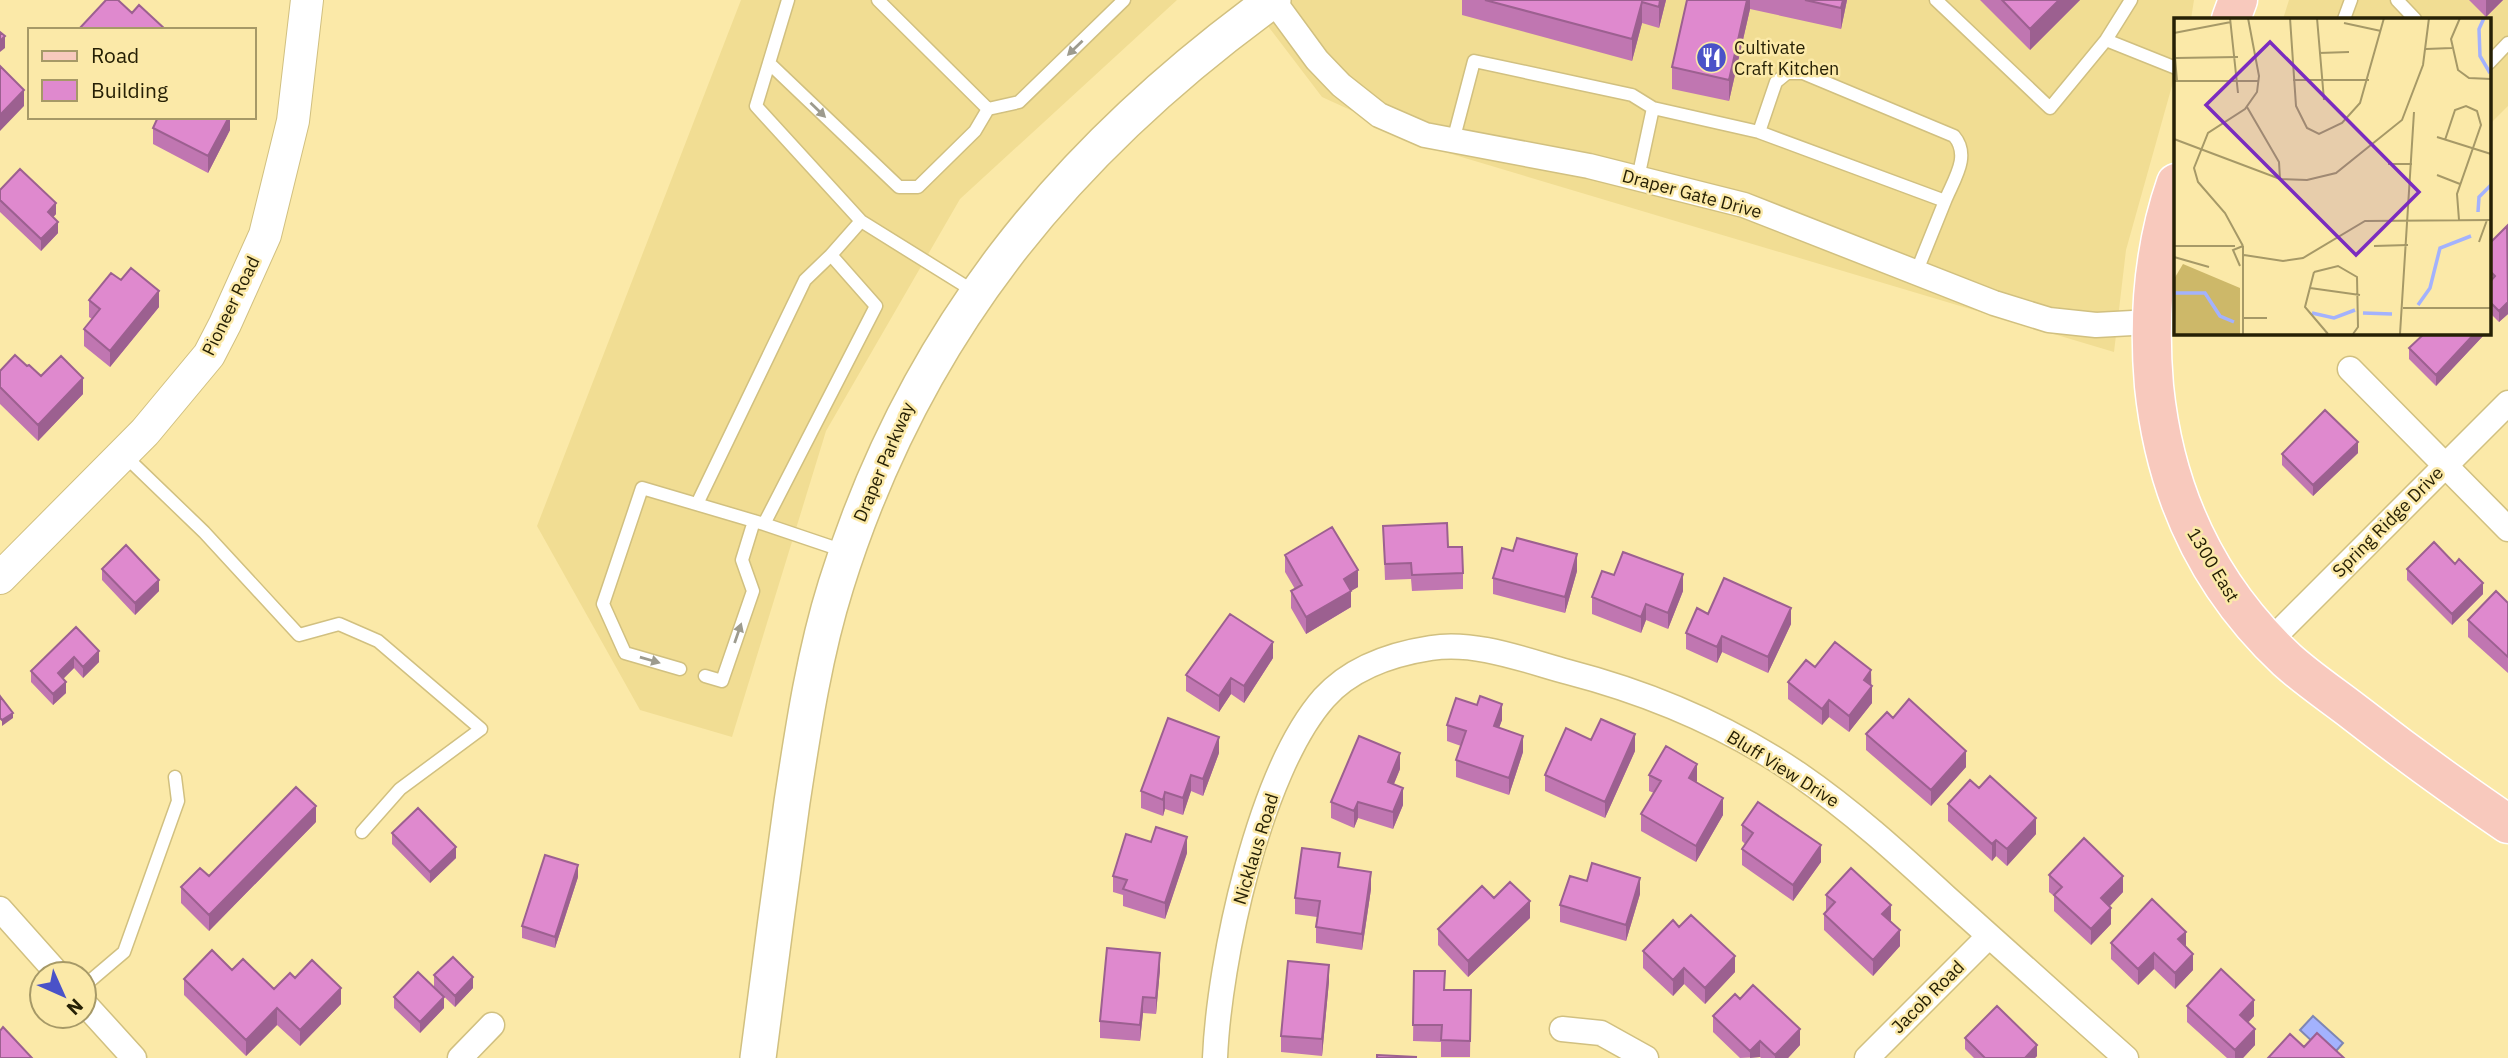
<svg xmlns="http://www.w3.org/2000/svg" width="2508" height="1058" font-family="'IBM Plex Sans',sans-serif">
  <rect width="100%" height="100%" fill="#fbe9a8"/>
  <!-- built -->
  <path fill="#f1dd93" d="M741,0H1177L960,199L826,431L732,737L640,710L537,526Z
    M1248,0H2194L2191,19H2176L2175,75L2126,250L2114,352L1438,150L1322,97Z
    M2289,0H2508V106L2489,125V19H2283Z"/>
  <!-- water -->
  <path fill="#a3b2fd" stroke="#7e86b3" stroke-width="2" d="M2313,1016L2343,1043L2330,1058L2300,1030Z"/>
  <g fill="none" stroke-linecap="round" stroke-linejoin="round">
    <defs>
      <path id="service" d="M788,0L756,106L861,221L975,292
        M878,0L988,109
        M1936,0L2050,108L2106,40L2131,0
        M2397,0L2415,19
        M2344,19L2351,0
        M2106,40L2176,68
        M769,63L899,187H918L975,131L988,109L1019,102L1124,0
        M2489,63L2508,43
        M1759,132L1776,82L1787,73H1803L1954,136C1971,156 1954,179 1945,201
        M1453,141L1474,61L1632,95L1653,108
        M1638,178L1653,108L1759,132L1945,201L1916,273
        M123,454L204,532L299,635L339,624L378,641L481,729L400,789L362,832
        M697,504L805,280L831,255
        M847,552L764,524L876,306L831,255L861,221
        M680,669L625,653L603,604L642,488L764,524
        M705,676L722,681L753,591L742,560L754,521
        M84,986L124,952L178,801L175,777"/>
      <path id="minor" d="M1273,0L1317,60L1341,85L1379,115L1425,135L1589,166L1744,205L1994,303L2049,320L2096,325L2151,322
        M2350,369L2508,529
        M2269,642L2508,403
        M0,909L58,974
        M84,1003L134,1058
        M1562,1029L1601,1033L1646,1058
        M460,1058L492,1025
        M1215,1058C1219,961 1259,772 1324,698C1351,668 1392,654 1431,648C1476,641 1524,660 1568,672C1649,693 1729,727 1798,774C1852,811 1899,854 1947,898C2006,951 2066,1005 2126,1058
        M1867,1058L1989,936"/>
      <path id="tertiary" d="M0,578L145,432L209,355L225,324L265,235L293,121L307,0"/>
      <path id="secondary" d="M758,1058C769,973 780,887 792,802C803,730 814,655 836,585C914,335 1062,153 1273,0"/>
      <path id="primary" d="M2231,19L2238,0
        M2176,183C2153,249 2148,316 2154,386C2165,494 2208,586 2287,660C2308,679 2332,695 2354,712C2404,751 2455,788 2508,824"/>
    </defs>
    <!-- service casing -->
    <use href="#service" stroke="#d1c080" stroke-width="15"/>
    <!-- minor casing -->
    <use href="#minor" stroke="#d1c080" stroke-width="27"/>
    <!-- tertiary casing -->
    <use href="#tertiary" stroke="#d1c080" stroke-width="34"/>
    <!-- secondary casing -->
    <use href="#secondary" stroke="#d1c080" stroke-width="38"/>
    <!-- primary casing -->
    <use href="#primary" stroke="#fff" stroke-width="41"/>
    <!-- service -->
    <use href="#service" stroke="#fff" stroke-width="12"/>
    <!-- minor -->
    <use href="#minor" stroke="#fff" stroke-width="24"/>
    <!-- tertiary -->
    <use href="#tertiary" stroke="#fff" stroke-width="32"/>
    <!-- secondary -->
    <use href="#secondary" stroke="#fff" stroke-width="35"/>
    <!-- primary -->
    <use href="#primary" stroke="#f8c9bd" stroke-width="38"/>
  </g>
  <!-- wall -->
  <path fill="#c076b1" d="M1462,0H1666L1659,28L1642,23L1632,61L1462,15Z
    M1687,0H1847L1841,29L1750,9L1729,101L1672,89V67Z
    M1980,0H2080L2030,50Z
    M2469,0H2503L2486,17Z
    M230,117V130L208,173L153,144V128Z
    M0,190L56,214L53,217L58,233L41,251L0,212Z
    M2508,226V314L2499,322L2489,312V244Z
    M121,280L159,307L110,367L84,346V329L92,319L89,317V300Z
    M2483,332V336L2436,386L2409,359V348Z
    M27,366L41,376L83,394L38,441L0,404V371Z
    M2358,453L2313,496L2282,465V454Z
    M1383,526L1448,547L1463,573V589L1412,591L1411,579L1385,580Z
    M1285,555L1358,587L1351,591V607L1306,634L1291,608V591L1295,589L1285,572Z
    M102,569L159,591L135,615L102,580Z
    M2407,569L2483,594L2452,625L2407,580Z
    M1577,571L1565,613L1493,594V578Z
    M1614,575L1683,591L1668,629L1646,620L1641,633L1592,614V597Z
    M2508,603V673L2468,637V620Z
    M1708,614L1791,624L1768,673L1722,652L1717,663L1686,649V633Z
    M76,627L99,662L83,678L74,668L63,679L66,693L53,705L31,682V671Z
    M1273,658L1244,703L1231,694L1219,712L1186,691V675Z
    M1815,667L1871,670L1872,703L1849,732L1829,717L1822,725L1788,699V682Z
    M1893,718L1966,767L1931,806L1866,750V734Z
    M1502,720L1499,727L1523,752L1509,795L1456,777V760L1461,746L1447,741V725Z
    M1591,740L1635,751L1605,818L1545,791V775Z
    M1219,753L1203,796L1191,791L1183,815L1165,809L1163,816L1141,808V791Z
    M1400,769L1394,784L1403,805L1393,829L1358,818L1354,828L1331,818V802Z
    M1649,775L1697,781L1696,782L1723,815L1696,862L1641,831V814L1654,793L1649,791Z
    M1948,804L2036,834L2007,866L1996,856L1992,861L1948,821Z
    M316,822L209,931L181,903V887L209,876Z
    M1742,825L1821,862L1793,901L1742,865V849L1745,844L1742,841Z
    M392,833L456,858L430,883L392,844Z
    M1187,853L1165,919L1123,906V895L1113,892V876Z
    M1340,868L1371,889L1362,950L1316,943V927L1317,917L1295,914V898Z
    M2049,875L2123,892L2110,906L2111,924L2091,945L2054,911V896L2049,892Z
    M578,877L555,948L522,938V926Z
    M1587,881L1640,894L1626,941L1560,922V905Z
    M1826,895L1891,921L1900,946L1873,976L1824,930V914L1826,911Z
    M1530,918L1468,977L1438,945V929Z
    M2111,943L2186,947L2193,970L2175,989L2154,969L2138,985L2111,959Z
    M1643,951L1735,972L1705,1004L1684,984L1673,996L1643,968Z
    M1160,969L1156,1014L1143,1013L1140,1041L1100,1038V1021Z
    M232,970L274,989L295,978L341,1004L300,1046L277,1025L246,1056L184,995V979Z
    M1414,971L1445,990H1471L1470,1057H1441V1042L1413,1041Z
    M434,975L473,988L455,1007L434,987Z
    M1329,981L1322,1056L1281,1052V1036Z
    M394,997L444,1008L420,1033L394,1008Z
    M1740,999L1800,1045L1788,1058H1761L1760,1057L1740,1058L1713,1032V1016Z
    M2187,1006L2254,1016L2248,1023L2255,1045L2243,1058H2227L2187,1022Z
    M1965,1038L2037,1056L2035,1058H1974L1965,1049Z"/>
  <!-- shaded-wall -->
  <path fill="#9c6090" d="M1660,0H1666L1659,28V7Z
    M1747,0H1750V9L1729,101V80Z
    M1843,0H1847L1841,29V8Z
    M2059,0H2080L2030,50V29Z
    M2486,0H2503L2486,17Z
    M1642,2V23L1632,61V39Z
    M5,36V48L0,52V41Z
    M24,90V106L0,131V115Z
    M229,117H230V130L208,173V156Z
    M56,203V214L48,223V212Z
    M58,222V233L41,251V239Z
    M159,291V307L110,367V351Z
    M2508,302V314L2499,322V311Z
    M2476,332H2483V336L2436,386V375Z
    M83,378V394L38,441V425Z
    M2358,442V453L2313,496V485Z
    M1577,554V571L1565,613V597Z
    M1358,570V587L1351,591V607L1306,634V617L1344,579Z
    M1683,574V591L1668,629V613Z
    M159,580V591L135,615V603Z
    M2483,583V594L2452,625V614Z
    M1646,604V620L1641,633V617Z
    M1791,608V624L1768,673V657Z
    M1722,636V652L1717,663V647Z
    M1273,642V658L1244,703V686Z
    M99,651V662L83,678V667Z
    M74,657V668L58,684V673Z
    M1871,670V686L1864,680Z
    M1231,678V694L1219,712V696Z
    M66,682V693L53,705V694Z
    M1872,686V703L1849,732V716Z
    M1829,700V717L1822,725V709Z
    M1502,704V720L1494,742V726Z
    M13,713V718L2,726V720Z
    M1635,734V751L1605,818V802Z
    M1523,736V752L1509,795V778Z
    M1219,737V753L1203,796V779Z
    M1966,751V767L1931,806V790Z
    M1400,753V769L1388,798V782Z
    M1697,764V781L1689,795V778Z
    M1191,775V791L1183,815V798Z
    M1403,788V805L1393,829V812Z
    M1165,792V809L1163,816V800Z
    M1723,798V815L1696,862V846Z
    M1358,802V818L1354,828V811Z
    M316,806V822L209,931V915Z
    M2036,818V834L2007,866V849Z
    M1187,837V853L1165,919V903Z
    M1996,840V856L1992,861V844Z
    M1821,845V862L1793,901V885Z
    M456,847V858L430,883V872Z
    M578,865V877L555,948V937Z
    M1371,872V889L1362,950V934Z
    M2123,876V892L2101,915V898Z
    M1640,878V894L1626,941V925Z
    M1530,901V918L1468,977V961Z
    M1891,905V921L1882,930V914Z
    M2111,908V924L2091,945V929Z
    M1900,930V946L1873,976V960Z
    M2186,932V948L2178,939Z
    M1160,953V969L1156,1014V998Z
    M2154,953V969L2138,985V969Z
    M2193,954V970L2175,989V973Z
    M1735,956V972L1705,1004V988Z
    M1329,965V981L1322,1056V1039Z
    M1684,968V984L1673,996V980Z
    M473,977V988L455,1007V996Z
    M341,988V1004L300,1046V1030Z
    M444,997V1008L420,1033V1022Z
    M1143,997V1013L1140,1041V1025Z
    M2254,1000V1016L2240,1031V1015Z
    M277,1008V1025L246,1056V1040Z
    M1800,1029V1045L1788,1058H1775V1055Z
    M2255,1029V1045L2243,1058H2235V1050Z
    M1760,1041V1057L1750,1058V1051Z
    M2037,1045V1056L2035,1058H2025Z"/>
  <!-- building -->
  <path fill="#df89ce" stroke="#9c6090" stroke-width="2" d="M106,0H118L132,13L139,5L166,30H78Z
    M1485,0H1660L1659,7L1642,2L1632,39Z
    M1687,0H1747L1729,80L1672,67Z
    M1805,0H1843L1841,8Z
    M2002,0H2059L2030,29Z
    M0,32L5,36L0,41Z
    M0,66L24,90L0,115Z
    M158,117H229L208,156L153,128Z
    M20,169L56,203L48,212L58,222L41,239L0,200V190Z
    M2507,226L2508,302L2499,311L2489,301V283L2495,276L2489,270V244Z
    M131,268L159,291L110,351L84,329L100,309L89,300L111,273L121,280Z
    M2426,332H2476L2436,375L2409,348Z
    M15,355L27,366L29,365L41,376L61,356L83,378L38,425L0,387V371Z
    M2325,410L2358,442L2313,485L2282,454Z
    M1447,523L1448,547H1462L1463,573L1412,575L1411,563L1385,564L1383,526Z
    M1332,527L1358,570L1344,579L1351,591L1306,617L1291,591L1302,585L1285,555Z
    M1517,538L1577,554L1565,597L1493,578L1502,548L1513,551Z
    M2434,542L2455,564L2459,559L2483,583L2452,614L2407,569Z
    M126,545L159,580L135,603L102,569Z
    M1623,552L1683,574L1668,613L1646,604L1641,617L1592,597L1602,571L1614,575Z
    M1724,578L1791,608L1768,657L1722,636L1717,647L1686,633L1697,608L1708,614Z
    M2496,591L2508,603V657L2468,620Z
    M1230,614L1273,642L1244,686L1231,678L1219,696L1186,675Z
    M76,627L99,651L83,667L74,657L58,673L66,682L53,694L31,671Z
    M1835,642L1871,670L1864,680L1872,686L1849,716L1829,700L1822,709L1788,682L1806,660L1815,667Z
    M0,696L13,713L2,720L0,718Z
    M1480,696L1502,704L1494,726L1523,736L1509,778L1456,760L1466,731L1447,725L1456,698L1477,705Z
    M1909,699L1966,751L1931,790L1866,734L1887,712L1893,718Z
    M1168,718L1219,737L1203,779L1191,775L1183,798L1165,792L1163,800L1141,791Z
    M1601,719L1635,734L1605,802L1545,775L1566,728L1591,740Z
    M1359,736L1400,753L1388,782L1403,788L1393,812L1358,802L1354,811L1331,802Z
    M1666,746L1697,764L1689,778L1723,798L1696,846L1641,814L1661,781L1649,775Z
    M1990,776L2036,818L2007,849L1996,840L1992,844L1948,804L1970,780L1979,788Z
    M296,787L316,806L209,915L181,887L200,868L209,876Z
    M1758,802L1821,845L1793,885L1742,849L1753,833L1742,825Z
    M418,808L456,847L430,872L392,833Z
    M1156,827L1187,837L1165,903L1123,889L1127,880L1113,876L1126,834L1151,842Z
    M2084,838L2123,876L2101,898L2111,908L2091,929L2054,895L2062,887L2049,875Z
    M1302,848L1340,853L1338,867L1371,872L1362,934L1316,927L1320,901L1295,898Z
    M545,855L578,865L555,937L522,926Z
    M1592,863L1640,878L1626,925L1560,905L1570,876L1587,881Z
    M1851,868L1891,905L1882,914L1900,930L1873,960L1824,914L1835,902L1826,895Z
    M1510,882L1530,901L1468,961L1438,929L1482,886L1494,898Z
    M2152,899L2186,932L2178,939L2193,954L2175,973L2154,953L2138,969L2111,943Z
    M1691,915L1735,956L1705,988L1684,968L1673,980L1643,951L1673,920L1679,927Z
    M1107,948L1160,953L1156,998L1143,997L1140,1025L1100,1021Z
    M212,950L232,970L243,959L274,989L290,973L295,978L312,960L341,988L300,1030L277,1008L246,1040L184,979Z
    M453,957L473,977L455,996L434,975Z
    M1288,961L1329,965L1322,1039L1281,1036Z
    M2221,969L2254,1000L2240,1015L2255,1029L2235,1050L2187,1006Z
    M1414,971H1445L1444,990H1471L1470,1041L1441,1040L1442,1025H1413Z
    M418,972L444,997L420,1022L394,997Z
    M1753,985L1800,1029L1775,1055L1760,1041L1750,1051L1713,1016L1735,994L1740,999Z
    M1997,1006L2037,1045L2025,1058H1985L1965,1038Z
    M3,1027L32,1058H0V1031Z
    M2317,1033L2344,1058H2268L2290,1034L2304,1047Z
    M1377,1055L1417,1057L1377,1058Z"/>
  <!-- one-way arrows -->
  <defs><path id="oneway-solid" d="M-6-.8H1V-3.2L6.5 0L1 3.2V.8H-6Z" transform="scale(1.75)"/></defs>
  <g fill="#9d9b8e">
    <use href="#oneway-solid" transform="translate(1075 48) rotate(136)"/>
    <use href="#oneway-solid" transform="translate(818 110) rotate(44)"/>
    <use href="#oneway-solid" transform="translate(738 633) rotate(-71)"/>
    <use href="#oneway-solid" transform="translate(650 660) rotate(16)"/>
  </g>
  <!-- icons -->
  <defs>
    <symbol id="restaurant-disc" viewBox="-11 -11 22 22"><circle r="9.5" fill="#4a52c8" stroke="#fbe9a8"/><path d="M-5-6h1v4h1v-4h1v4h1v-4h1v5L-1.5 .5V6h-2V.5L-5-1ZM5-6V6H3V1.5H1.5Q1.5-4 5-6Z" fill="#fff"/></symbol>
  </defs>
  <g fill-rule="evenodd">
    <use href="#restaurant-disc" x="1694" y="40" width="35" height="35"/>
  </g>
  <g text-anchor="middle" stroke-width="5" stroke-linejoin="round" paint-order="stroke">
    <!-- poi labels -->
    <g font-size="18" fill="#262005" stroke="#fbe9a8" text-anchor="start">
      <text x="1734" y="54">Cultivate<tspan x="1734" dy="21">Craft Kitchen</tspan></text>
    </g>
    <!-- street labels -->
    <g font-size="18" fill="#262005" stroke="#fbe9a8">
      <text transform="translate(1692 194) rotate(15)" y="6">Draper Gate Drive</text>
      <text transform="translate(231 306) rotate(-64)" y="6">Pioneer Road</text>
      <text transform="translate(884 462) rotate(-67)" y="6">Draper Parkway</text>
      <text transform="translate(2388 522) rotate(-45)" y="6">Spring Ridge Drive</text>
      <text transform="translate(2213 565) rotate(59)" y="6">1300 East</text>
      <text transform="translate(1783 769) rotate(32)" y="6">Bluff View Drive</text>
      <text transform="translate(1256 849) rotate(-73)" y="6">Nicklaus Road</text>
      <text transform="translate(1928 997) rotate(-45)" y="6">Jacob Road</text>
    </g>
  </g>
  <!-- overview -->
  <g transform="translate(2174 18)">
    <rect width="317" height="317" fill="#fbe9a8"/>
    <path d="M9,246L66,270V316H2L0,261Z" fill="#cdb869"/>
    <path fill="none" stroke="#a3b2fd" stroke-width="3.5" d="M310,0L305,11L306,38L316,55M304,194L305,179L317,167M0,275H31L46,298L60,304M244,287L256,270L266,230L297,218M138,295L160,300L181,292M189,295L218,296"/>
    <path fill="none" stroke="#a69967" stroke-width="2" d="M56,0L64,75M116,0L122,88L133,110L145,116L168,105L186,85L210,0M143,0L150,82M286,0L277,21L284,52L295,60L317,61M170,5L207,13M0,15L57,4M0,28L3,63M252,31L278,30M145,35L175,34M2,40L64,39M119,62H195M0,63H85M73,89L105,144L106,161M263,119L317,136M0,121L106,161L133,162L162,155L228,102L249,47L255,0M271,122L281,92L292,88L303,93L307,107L283,176L285,202M214,146H238M263,157L286,166M305,224L313,202M0,228H61M69,228L51,195L24,164L20,150L34,115L71,91L83,74L85,58L74,0M200,228L234,227M70,237L109,243L129,240L191,203L317,202M0,239L35,249M66,248L59,232L69,228M140,254L164,248L183,259L184,309L179,316M140,254L131,289L154,316M136,270L186,277M229,290H317M69,300H93M69,316V228M226,316L240,94"/>
    <path fill="#7b2cbf" fill-opacity="0.15" stroke="#7b2cbf" stroke-width="3.5" d="M96,24L245,174L182,237L32,87Z"/>
    <rect width="317" height="317" fill="none" stroke="#262005" stroke-width="3.5"/>
  </g>
  <!-- legend -->
  <rect x="28" y="28" width="228" height="91" fill="#fbe9a8" stroke="#a69967" stroke-width="2"/>
  <rect x="42" y="51" width="35" height="10" fill="#f8c9bd" stroke="#a69967" stroke-width="2"/>
  <text x="91" y="63" font-size="21" fill="#262005">Road</text>
  <rect x="42" y="80" width="35" height="21" fill="#df89ce" stroke="#a69967" stroke-width="2"/>
  <text x="91" y="98" font-size="21" fill="#262005">Building</text>
  <!-- north arrow -->
  <g transform="translate(63 995) rotate(135)"><circle r="33" fill="#fbe9a8" stroke="#a69967" stroke-width="2"/>
  <path d="M0-5L12 26L0 18L-12 26Z" fill="#4a52c8"/>
  <text y="-10" font-size="19" font-weight="bold" text-anchor="middle" fill="#262005">N</text>
  </g>
</svg>
